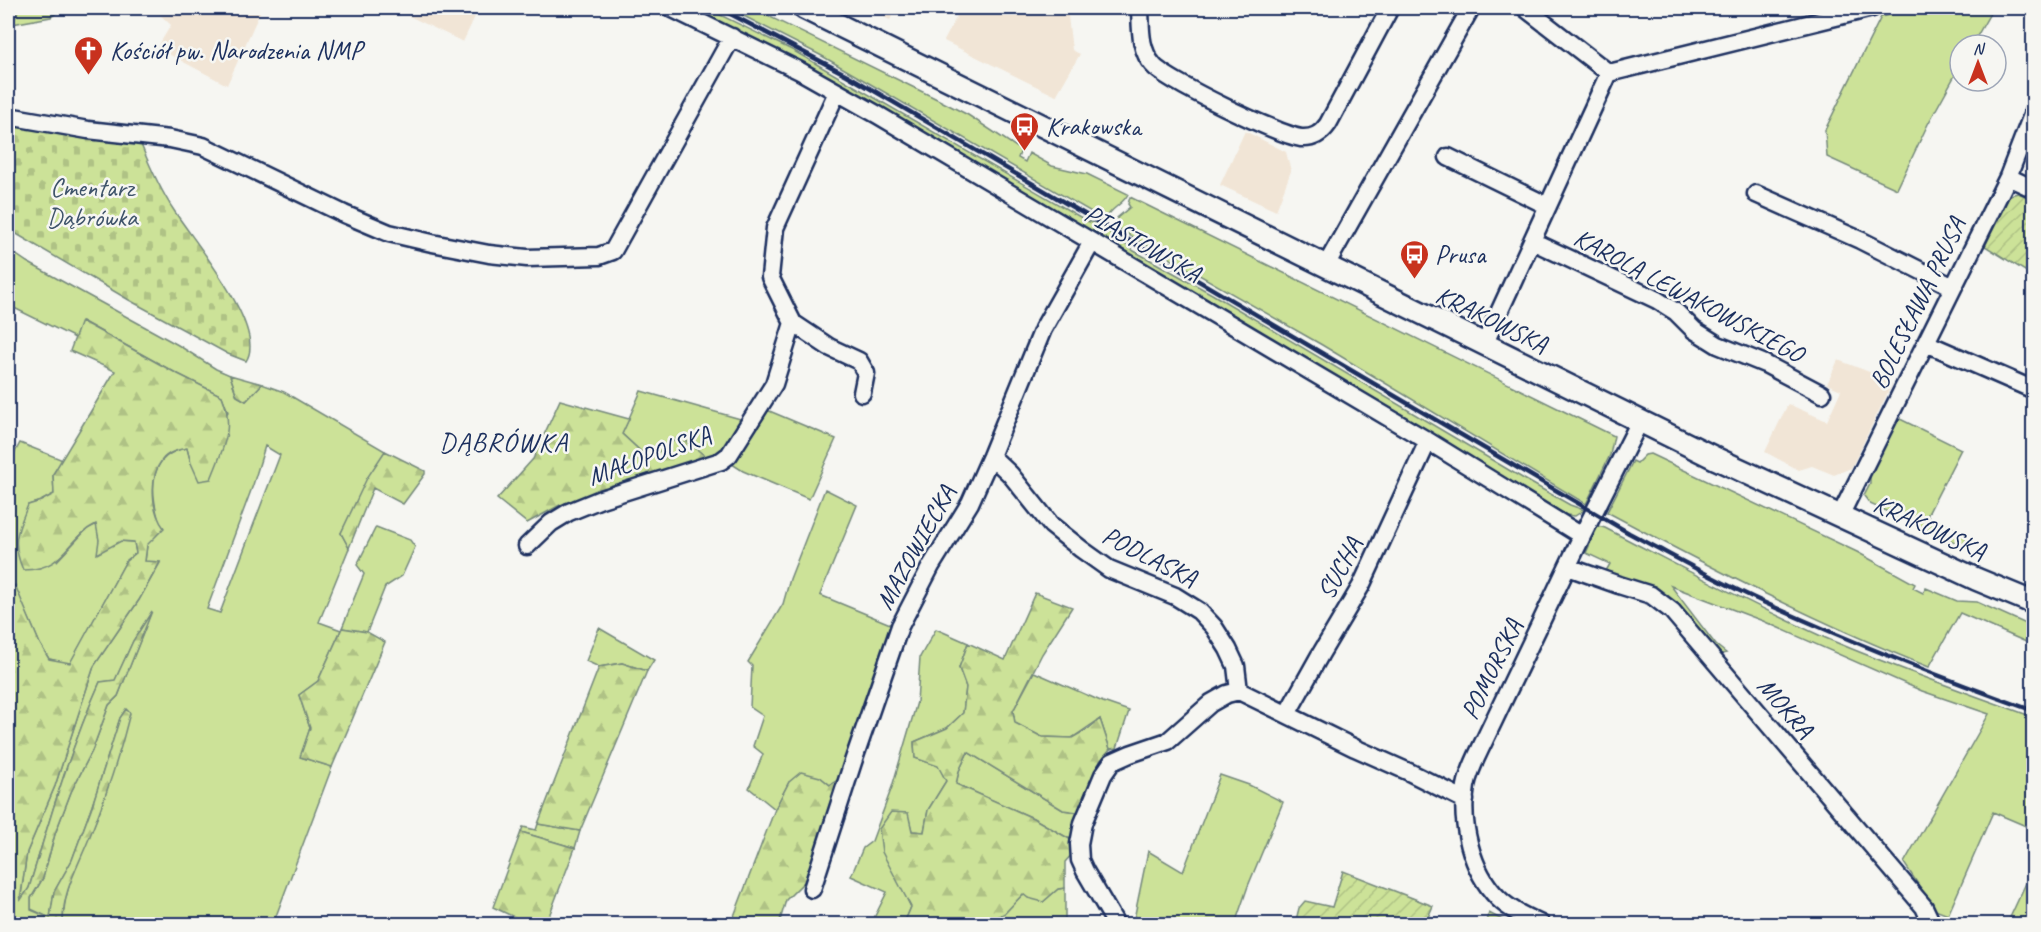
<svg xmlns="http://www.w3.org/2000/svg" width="2041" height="932" font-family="Caveat,sans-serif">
  <defs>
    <pattern id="forest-firs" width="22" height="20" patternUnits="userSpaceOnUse" patternTransform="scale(1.5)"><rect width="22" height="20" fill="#cce298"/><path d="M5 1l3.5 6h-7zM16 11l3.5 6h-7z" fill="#afc285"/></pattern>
    <pattern id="cemetery-stones" width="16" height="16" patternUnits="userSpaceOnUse" patternTransform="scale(1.5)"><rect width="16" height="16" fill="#cce298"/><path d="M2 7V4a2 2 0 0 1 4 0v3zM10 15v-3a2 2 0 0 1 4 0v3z" fill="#afc285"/></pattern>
    <pattern id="garden-furrows" width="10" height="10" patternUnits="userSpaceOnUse" patternTransform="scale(1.5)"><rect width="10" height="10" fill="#cce298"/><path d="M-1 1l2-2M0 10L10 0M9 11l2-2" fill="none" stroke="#afc285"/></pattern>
  </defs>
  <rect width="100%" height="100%" fill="#f6f6f2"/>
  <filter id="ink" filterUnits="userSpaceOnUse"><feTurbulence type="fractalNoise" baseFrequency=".0167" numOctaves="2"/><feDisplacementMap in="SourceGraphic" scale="12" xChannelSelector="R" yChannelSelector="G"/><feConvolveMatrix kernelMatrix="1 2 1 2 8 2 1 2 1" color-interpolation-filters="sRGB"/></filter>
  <g filter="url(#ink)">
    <!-- built -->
    <path fill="#f1e5d6" d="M153,8H262L227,85L157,48L171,25Z
      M408,8H479L463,42L405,14Z
      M870,8H896L890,20L870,10Z
      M961,8H1067L1072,50L1080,54L1056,96L944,41Z
      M1245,131L1286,152L1291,171L1276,211L1220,185Z
      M1838,360L1880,376L1892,384L1851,468L1834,475L1812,466L1799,470L1765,452L1788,404L1827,421L1841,390L1827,384Z"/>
    <!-- green -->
    <path fill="#cce298" stroke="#74887b" stroke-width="1.5" fill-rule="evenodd" d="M19,8H63L51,17L12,24Z
      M688,8H706L794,51L1087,221L1098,225L1095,231L1098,233H1093Z
      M728,8H752L935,98L968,115L1021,150L1018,158L1025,162L1029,153L1052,166L1087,174L1128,194C1123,205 1110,208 1106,219L1101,221L1095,214L822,56Z
      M1915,8H1993L1972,45H1960V66L1928,124L1897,189L1827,157L1825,130L1881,17Z
      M1130,197L1614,436L1610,455L1586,504L1322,345L1115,227L1117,218L1130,207L1128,204Z
      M1105,229L1134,251L1212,294L1524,479L1570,505L1584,510L1575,516L1566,515L1105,240L1100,237L1103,234L1101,230Z
      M8,249L27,262L178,345L216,369L230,375L237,396L246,401L262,384L284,392L385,451L341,533L349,548L319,622L341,630L318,681L299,695L310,728L301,757L332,767L273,924L63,923C63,879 92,838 105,796C114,768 119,738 126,709L120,718L92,806L72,860L54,892L50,918L31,909V898L43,878L55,834L71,792L92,751L109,705L118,696L150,615L133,641L115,681L100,682C70,749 50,818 29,888L20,903L27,852L55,786L94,666L139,600L160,563L145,562L147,545L159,521C150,490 148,454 187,448L191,463L228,412L222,396L174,372L82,321L75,338L8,305ZM265,446L280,455L220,613L207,609L253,485Z
      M641,391L744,420L725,452L709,459H649L622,434Z
      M767,410L836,439L809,499L743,471L732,464Z
      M1894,416L1961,449L1927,516L1968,535L1966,542L1961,545L1870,504L1864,496L1870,484V474Z
      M20,443L63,460L53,474L54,494L41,501L28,505L57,561L87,529L97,524L99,540L134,542L136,553L126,561L70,664L49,659L40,644L15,586L8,592V465Z
      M1650,454L1857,552L1915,584L1913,588L1923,593L1926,588L1957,601L1977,602L2033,627V645L1960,613L1929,667C1818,623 1712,568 1607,512L1633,461L1637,463L1645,455Z
      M825,489L857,505L820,595L895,626L843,777L830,785L820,777L789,782L775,809L749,788L763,754L753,746L763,716L750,707L752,666L748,662L783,604L790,579Z
      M1598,526L1605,528C1677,565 1748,603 1821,636C1890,666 1962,691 2033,717V829L1993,812L1948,915L1935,910L1904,863L1989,714L1922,691L1763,621L1671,586L1716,645L1726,653L1713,656L1663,595L1603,576L1610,564L1586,553Z
      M376,527L410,540L415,547L402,576L385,587L367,632L342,628L364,574L357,565Z
      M599,628L654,660L647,671L622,663L599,667L586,661Z
      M936,629L968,643L959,668L966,687L963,713L947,728L914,742L915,758L939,766L946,781L928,810L924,832L912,831L907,813L900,884L911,907L905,921L902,924H871L887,892L851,876L863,848L872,841L892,787L917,702L920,657Z
      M1034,672L1103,702L1129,711L1117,748L1110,749L1100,719L1072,738L1042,737L1015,723L1013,711Z
      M968,752L1063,810L1084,813L1073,841L1033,818L956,784L959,771Z
      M1220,775L1249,785L1283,802L1248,886L1235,924H1133L1148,851L1183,872Z
      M538,824L580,831L575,848L521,832L523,827L536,830Z
      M2033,868V924H2007Z
      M1065,888V923L970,924V921L985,924L1005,913L1023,894L1043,902L1058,889Z
      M1489,913L1510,924H1485Z"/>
    <!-- forest -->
    <path fill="url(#forest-firs)" stroke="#74887b" stroke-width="1.5" d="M81,321L174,372L222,396C235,428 223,448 211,479L199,481L191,463L187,448C179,449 167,453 162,460C149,477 151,511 164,528L147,545L145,561L160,562L139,600L94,666L55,786L27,852L20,901L29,888C50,818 70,749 100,682L115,680L133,641L152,611L118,696L109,705L92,751L71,792L55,834L43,878L31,898V910L50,918L54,892L72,860L92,806L120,718L126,709L130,713C120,754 106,796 90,836C79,865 62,891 63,923L68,924H8V592L15,585L40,644L49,659L70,663L126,561L136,553L134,542L121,541L97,554L99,540L96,524C67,538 66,570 23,570C11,542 17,531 28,505L41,501L54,494L53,474L115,371L70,351Z
      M230,375L262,384L246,401L237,396Z
      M560,400L629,419L622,434L649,459L680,436L709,459L643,476L560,505L527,523L497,499L533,459Z
      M385,451L425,471V474L403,504L373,488L349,548L341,533L367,478Z
      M1035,593L1072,607L1042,654L1013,711L1015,723L1042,737L1072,738L1088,729L1100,719L1110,749L1100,761L1084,813L1063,810L968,752L959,771L956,784L1033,818L1073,841V853L1065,862V888L1058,889L1043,902L1028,898L1023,894L1005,913L985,924L970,921V924H902L905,921L911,907L882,852L879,829L891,812L908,813L912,831L924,832L928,810L946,781L938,766L915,758L914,742L947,728L963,713L966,687L959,668L968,643L1005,660Z
      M342,628L367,632L385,642L332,767L300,757L310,728L299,695L318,681Z
      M622,663L647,671L580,831L538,824L599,667Z
      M801,772L820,777L830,785L843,777L808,878L786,900L779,924H731L775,809L789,782Z
      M521,832L575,848L546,924H529L493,907Z"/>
    <!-- cemetery -->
    <path fill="url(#cemetery-stones)" stroke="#74887b" stroke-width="1.5" d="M8,122L140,142C150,167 160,190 175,212C193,240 268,329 246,361L228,354L129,300L8,229Z"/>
    <!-- garden -->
    <path fill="url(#garden-furrows)" stroke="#74887b" stroke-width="1.5" d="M2018,193L2033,199V276L1985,246L2010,195Z
      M1343,871L1433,906L1425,924H1295L1299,908L1305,901L1332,907Z"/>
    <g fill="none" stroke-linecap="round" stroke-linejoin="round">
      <defs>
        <path id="minor" d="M671,8L800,71L878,115L1428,441L1582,536
          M1140,8C1141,27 1139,49 1153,65C1166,81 1279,135 1301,138C1313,139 1321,134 1328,124L1390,8
          M1525,8L1609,73
          M1609,73L1872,8
          M8,116L88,130L170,139L203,146L344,214L389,233L432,243L489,254L527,258L599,256L613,251L732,37
          M1448,157L1548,206
          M2008,177L2034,189
          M1756,194L1860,240L1953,287
          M1532,241L1657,300L1676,312L1694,330L1718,345L1765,364L1822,394
          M1325,267L1471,8
          M793,323L829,347L859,361L866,373L862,393
          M1926,343L2034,390
          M1484,345L1609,73
          M991,456L1010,474L1051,525L1081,549L1109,569L1175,596L1199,611L1214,627L1228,649L1236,666L1239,691
          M1840,516L2008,177L2034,110
          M527,546L551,523L569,512L601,499L721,461L729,455L774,384L793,323L770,277L775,228L837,92
          M1568,567L1619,585L1651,595L1672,611L1924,907L1932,924
          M1239,691L1355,748L1409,772L1465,800
          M1287,714L1320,655L1361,586L1428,441
          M812,889L853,762L900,626L931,566L970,503L991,456L1043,329L1092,242
          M1116,924L1085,871L1080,860L1079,844L1083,823L1103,775L1112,762L1130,754L1168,741L1211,703L1227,694L1239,691
          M1541,924C1526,917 1510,910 1498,898C1471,871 1460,823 1466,786C1469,770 1478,754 1485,739L1582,536L1640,421"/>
        <path id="major" d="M804,8L1717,459L1976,579L2034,603"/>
      </defs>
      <!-- minor casing -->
      <use href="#minor" stroke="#1b2f5e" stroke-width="21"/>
      <!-- major casing -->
      <use href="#major" stroke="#1b2f5e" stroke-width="26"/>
      <!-- minor -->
      <use href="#minor" stroke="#f6f6f2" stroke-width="16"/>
      <!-- major -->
      <use href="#major" stroke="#f6f6f2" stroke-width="21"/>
      <!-- rail -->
      <path stroke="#1b2f5e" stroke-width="4.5" d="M719,8L847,75L1629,533C1673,556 1717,581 1763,602C1851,642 1942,678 2034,711"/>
    </g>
  </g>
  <!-- icons -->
  <defs>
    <symbol id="church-pin" viewBox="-11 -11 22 30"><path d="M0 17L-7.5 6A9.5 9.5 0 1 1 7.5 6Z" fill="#c8321e" stroke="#f6f6f2"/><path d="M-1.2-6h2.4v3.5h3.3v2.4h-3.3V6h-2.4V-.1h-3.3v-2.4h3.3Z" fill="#fff"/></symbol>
    <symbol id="bus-pin" viewBox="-11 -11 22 30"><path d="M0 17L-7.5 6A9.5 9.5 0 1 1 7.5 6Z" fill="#c8321e" stroke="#f6f6f2"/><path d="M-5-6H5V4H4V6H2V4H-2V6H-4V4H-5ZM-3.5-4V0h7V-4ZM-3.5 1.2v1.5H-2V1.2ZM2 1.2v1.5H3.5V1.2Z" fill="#fff"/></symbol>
  </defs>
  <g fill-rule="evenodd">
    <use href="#church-pin" x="72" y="34" width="33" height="45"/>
    <use href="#bus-pin" x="1008" y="110" width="33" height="45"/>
    <use href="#bus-pin" x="1398" y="238" width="33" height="45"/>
  </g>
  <g text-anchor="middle" stroke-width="5" stroke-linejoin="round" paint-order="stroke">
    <!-- poi labels -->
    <g font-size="26" fill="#1b2f5e" stroke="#f6f6f2" text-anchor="start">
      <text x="110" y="59">Kościół pw. Narodzenia NMP</text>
      <text x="1046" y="135">Krakowska</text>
      <text x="1435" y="263">Prusa</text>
    </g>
    <!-- park labels -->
    <g font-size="26" fill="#3e536a" stroke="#f6f6f2">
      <text x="92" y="196">Cmentarz<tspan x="92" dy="30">Dąbrówka</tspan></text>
    </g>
    <!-- street labels -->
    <g font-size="26" fill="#1b2f5e" stroke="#f6f6f2">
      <text transform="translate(1143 243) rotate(30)" y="9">PIASTOWSKA</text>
      <text transform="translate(1689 295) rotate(28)" y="9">KAROLA LEWAKOWSKIEGO</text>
      <text transform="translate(1917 303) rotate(-64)" y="9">BOLESŁAWA PRUSA</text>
      <text transform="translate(1492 319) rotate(26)" y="9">KRAKOWSKA</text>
      <text transform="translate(649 455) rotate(-20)" y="9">MAŁOPOLSKA</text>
      <text transform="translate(1930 527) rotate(25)" y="9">KRAKOWSKA</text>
      <text transform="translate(915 547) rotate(-61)" y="9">MAZOWIECKA</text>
      <text transform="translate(1150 556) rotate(27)" y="9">PODLASKA</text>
      <text transform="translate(1339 568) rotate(-62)" y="9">SUCHA</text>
      <text transform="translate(1491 669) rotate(-64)" y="9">POMORSKA</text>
      <text transform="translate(1786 707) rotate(49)" y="9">MOKRA</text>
    </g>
    <!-- neighbourhood labels -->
    <g font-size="27" letter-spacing="1.5" fill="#1b2f5e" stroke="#f6f6f2">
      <text x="504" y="451">DĄBRÓWKA</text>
    </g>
  </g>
  <!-- margin -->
  <rect width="2041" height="932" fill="none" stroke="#f6f6f2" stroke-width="30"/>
  <rect x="15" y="15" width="2011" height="902" fill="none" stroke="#1b2f5e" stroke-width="2" filter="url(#ink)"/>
  <!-- north arrow -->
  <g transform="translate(1978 63)"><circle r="28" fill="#f6f6f2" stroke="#9ea6b7" stroke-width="1.5"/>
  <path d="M0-4.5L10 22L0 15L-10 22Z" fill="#c8321e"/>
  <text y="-9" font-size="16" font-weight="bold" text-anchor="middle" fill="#1b2f5e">N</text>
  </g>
</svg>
